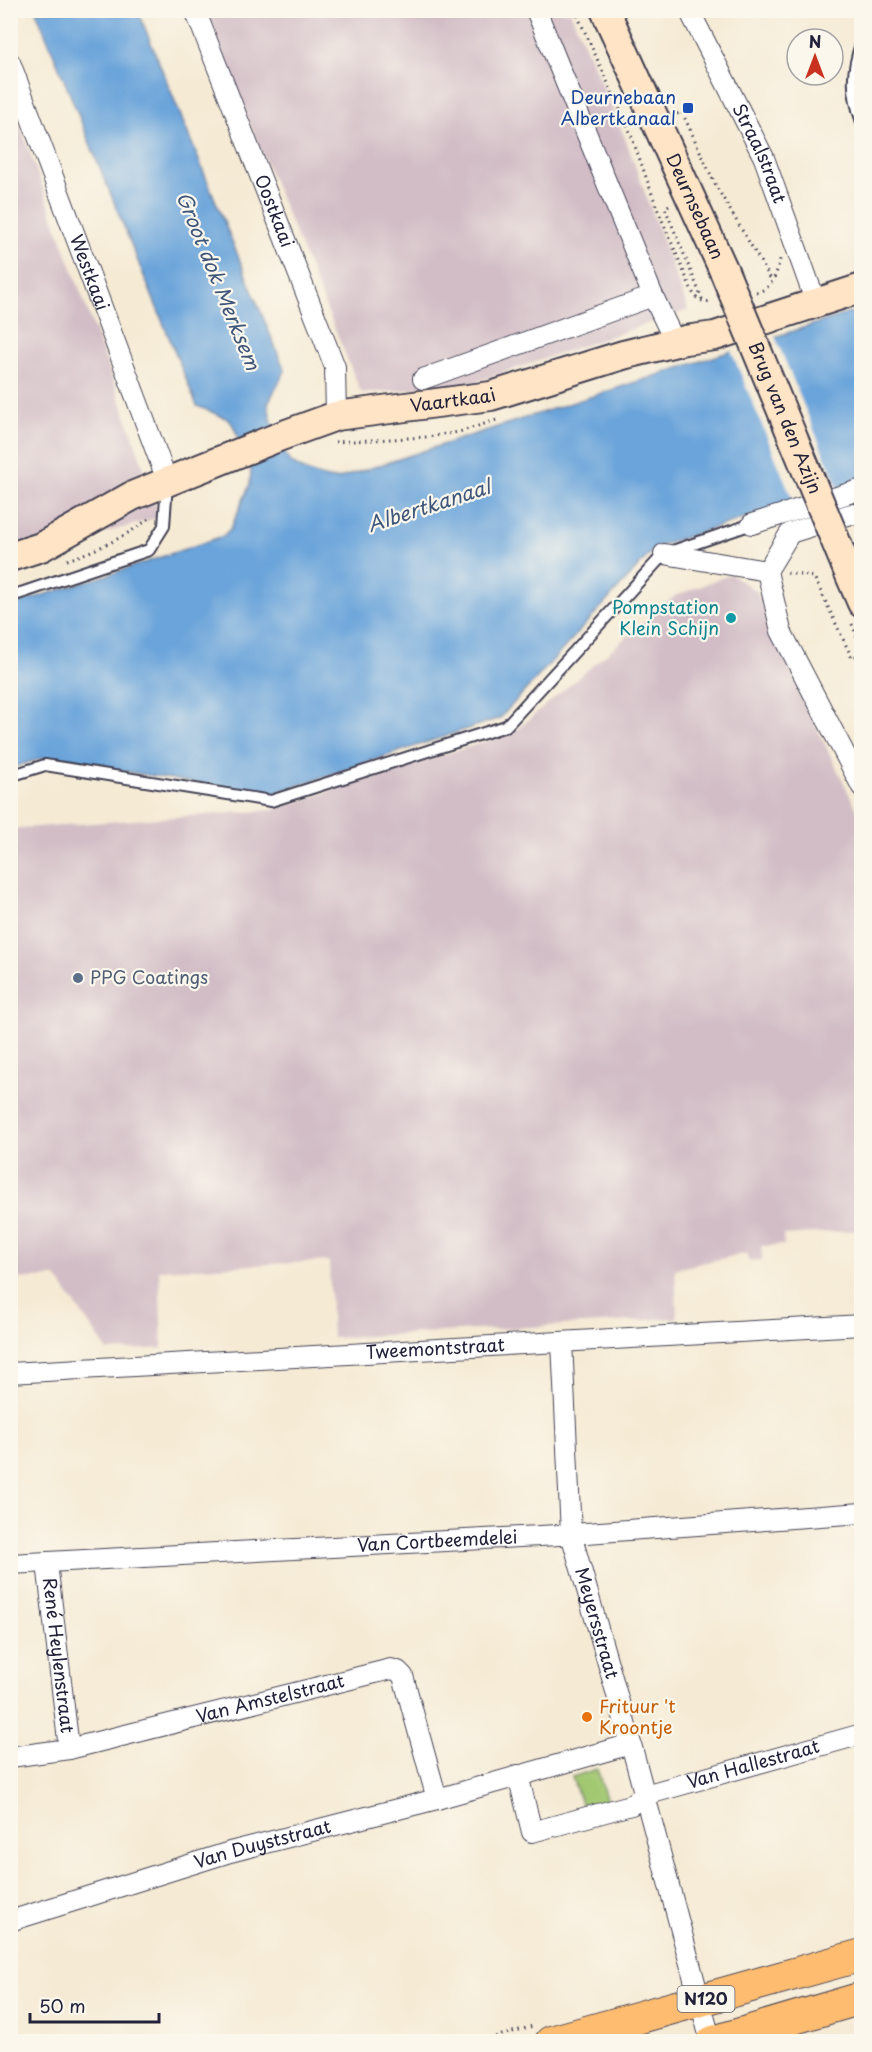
<svg xmlns="http://www.w3.org/2000/svg" width="872" height="2052" font-family="'Playpen Sans',sans-serif">
  <rect width="100%" height="100%" fill="#fbf7ec"/>
  <filter id="ink" filterUnits="userSpaceOnUse"><feTurbulence type="fractalNoise" baseFrequency=".0167" numOctaves="2"/><feDisplacementMap in="SourceGraphic" scale="12" xChannelSelector="R" yChannelSelector="G"/><feConvolveMatrix kernelMatrix="1 2 1 2 8 2 1 2 1" color-interpolation-filters="sRGB"/></filter>
  <filter id="wash" filterUnits="userSpaceOnUse"><feTurbulence type="fractalNoise" baseFrequency=".008" numOctaves="4" result="noise"/><feDisplacementMap in="SourceGraphic" scale="24" xChannelSelector="R" yChannelSelector="G"/><feGaussianBlur stdDeviation="1.35" result="paint"/><feColorMatrix in="noise" values="0 0 0 0 0 0 0 0 0 0 0 0 0 0 0 0 0 1.4 0 .05"/><feComposite in="paint" operator="in"/></filter>
  <g filter="url(#wash)">
    <rect width="100%" height="100%" fill="#f5ead4"/>
    <!-- industrial -->
    <path fill="#d2bdc6" d="M203,11H570L625,138L688,310L464,386L365,393L361,392Z
      M10,98L131,430L160,517L10,560Z
      M731,574L757,592L797,687L861,818V1230L783,1235L784,1245L761,1246L762,1260L748,1261L747,1253L675,1269L677,1318L601,1323L332,1338L329,1261L159,1270L162,1348L108,1351L56,1277L11,1279L10,829L272,810L514,732L675,596Z"/>
    <!-- green -->
    <path fill="#a2c872" stroke="#627556" stroke-width="1.5" d="M597,1769L607,1802L583,1809L572,1777Z"/>
    <!-- water -->
    <path fill="#6ba4da" stroke="#46638a" stroke-width="1.5" d="M36,11H138L285,371L268,403C269,416 280,450 289,460C299,470 324,479 337,479L861,309V480L656,547L500,718L269,795L43,758L11,768V605L117,572L223,536L231,528L250,484L251,469L233,425L228,419L197,406Z"/>
    <!-- pier -->
    <path fill="#f5ead4" d="M774,334L839,490L795,505L730,348Z"/>
  </g>
  <g filter="url(#ink)">
    <g fill="none" stroke-linecap="round" stroke-linejoin="round">
      <defs>
        <path id="lane" d="M862,41C851,72 851,92 862,122
          M18,594L149,550L164,526L167,483
          M10,776L45,765L271,801L506,726L664,554L752,524"/>
        <g id="street">
          <path id="s1" d="M195,10L335,367L336,416"/>
          <path id="s2" d="M689,10L764,158L816,303"/>
          <path id="s3" d="M10,62L168,483"/>
          <path d="M653,296L671,334"/>
          <path d="M423,379L653,296L536,10"/>
          <path d="M862,515L851,514L790,533L767,571L781,631L862,787"/>
          <path d="M752,524L862,489"/>
          <path d="M664,554L767,571"/>
          <path id="s4" d="M562,1342L571,1534L631,1744L711,2042"/>
          <path id="s5" d="M10,1373L862,1325"/>
          <path id="s6" d="M47,1563L69,1749"/>
          <path id="s7" d="M10,1564L559,1535L862,1513"/>
          <path id="s8" d="M10,1757L69,1749L391,1669L398,1671L403,1676L437,1799"/>
          <path id="s9" d="M518,1775L532,1832L631,1805L645,1795L862,1734"/>
          <path id="s10" d="M10,1921L230,1852L437,1799L631,1744"/>
        </g>
        <g id="secondary">
          <path id="s11" d="M605,10L724,271"/>
          <path id="s12" d="M10,557L41,547L132,496L281,436L336,416L491,396L623,355L685,340L715,336L862,288"/>
          <path d="M846,566L862,603"/>
        </g>
        <path id="primary" d="M551,2042L862,1955
          M713,2042L862,1998"/>
      </defs>
      <!-- lane casing -->
      <use href="#lane" stroke="#424052" stroke-width="14"/>
      <!-- street casing -->
      <use href="#street" stroke="#424052" stroke-width="22"/>
      <!-- secondary casing -->
      <use href="#secondary" stroke="#424052" stroke-width="32"/>
      <!-- primary casing -->
      <use href="#primary" stroke="#424052" stroke-width="34"/>
      <!-- path -->
      <path stroke="#424052" stroke-width="3" stroke-dasharray="1.5 4.5" stroke-linecap="butt" d="M575,10L630,132L657,208L692,291C696,299 702,303 711,301
        M677,114L682,112L716,186L772,281
        M669,205L665,208L703,301
        M756,292C772,290 777,273 780,259
        M335,442L427,437L459,432L500,419
        M67,560C97,550 126,537 151,517
        M787,573L814,577L852,658L862,653
        M852,624L862,649
        M478,2042L533,2026"/>
      <!-- lane -->
      <use href="#lane" stroke="#fff" stroke-width="10"/>
      <!-- street -->
      <use href="#street" stroke="#fff" stroke-width="20"/>
      <!-- secondary -->
      <use href="#secondary" stroke="#ffe4c6" stroke-width="28"/>
      <!-- primary -->
      <use href="#primary" stroke="#febc70" stroke-width="32"/>
      <defs>
        <g id="secondary-bridge">
          <path id="s13" d="M724,271L846,566"/>
        </g>
      </defs>
      <!-- secondary-bridge casing -->
      <use href="#secondary-bridge" stroke="#424052" stroke-width="32" stroke-linecap="butt"/>
      <!-- secondary-bridge -->
      <use href="#secondary-bridge" stroke="#ffe4c6" stroke-width="28"/>
    </g>
  </g>
  <!-- markers -->
  <rect fill="#1a4fb4" stroke="#fbf7ec" stroke-width="2" x="682" y="102" width="12" height="12" rx="3"/>
  <circle fill="#0f9aa8" stroke="#fbf7ec" stroke-width="2" cx="731" cy="618" r="6"/>
  <circle fill="#5c6f8a" stroke="#fbf7ec" stroke-width="2" cx="78" cy="978" r="6"/>
  <circle fill="#e8710a" stroke="#fbf7ec" stroke-width="2" cx="587" cy="1717" r="6"/>
  <g text-anchor="middle" stroke-width="4.5" stroke-linejoin="round" paint-order="stroke">
    <!-- shield labels -->
    <rect fill="#fbf7ec" stroke="#636270" stroke-width="1.5" x="677.5" y="1986" width="57" height="26" rx="4.5"/>
    <g font-size="16" font-weight="bold" fill="#22223b">
      <text x="706" y="2005">N120</text>
    </g>
    <!-- transit labels -->
    <g font-size="18" fill="#164399" stroke="#fbf7ec" text-anchor="end">
      <text x="676" y="104">Deurnebaan<tspan x="676" dy="21">Albertkanaal</tspan></text>
    </g>
    <!-- street labels -->
    <g font-size="18" fill="#22223b" stroke="#fbf7ec">
      <text dy="6" stroke="none"><textPath href="#s2" startOffset="160">Straalstraat</textPath></text>
      <text dy="6" stroke="none"><textPath href="#s11" startOffset="216">Deurnsebaan</textPath></text>
      <text dy="6" stroke="none"><textPath href="#s1" startOffset="216">Oostkaai</textPath></text>
      <text dy="6" stroke="none"><textPath href="#s3" startOffset="225">Westkaai</textPath></text>
      <text dy="6" stroke="none"><textPath href="#s12" startOffset="474">Vaartkaai</textPath></text>
      <text dy="6" stroke="none"><textPath href="#s13" startOffset="159">Brug van den Azijn</textPath></text>
      <text dy="6" stroke="none"><textPath href="#s5" startOffset="426">Tweemontstraat</textPath></text>
      <text dy="6" stroke="none"><textPath href="#s7" startOffset="428">Van Cortbeemdelei</textPath></text>
      <text dy="6" stroke="none"><textPath href="#s4" startOffset="285">Meyersstraat</textPath></text>
      <text dy="6" stroke="none"><textPath href="#s6" startOffset="93">René Heylenstraat</textPath></text>
      <text dy="6" stroke="none"><textPath href="#s8" startOffset="267">Van Amstelstraat</textPath></text>
      <text dy="6" stroke="none"><textPath href="#s9" startOffset="291">Van Hallestraat</textPath></text>
      <text dy="6" stroke="none"><textPath href="#s10" startOffset="264">Van Duyststraat</textPath></text>
    </g>
    <!-- culture labels -->
    <g font-size="18" fill="#0d838f" stroke="#fbf7ec" text-anchor="end">
      <text x="719" y="614">Pompstation<tspan x="719" dy="21">Klein Schijn</tspan></text>
    </g>
    <!-- service labels -->
    <g font-size="18" fill="#4e5e75" stroke="#fbf7ec" text-anchor="start">
      <text x="90" y="984">PPG Coatings</text>
    </g>
    <!-- food labels -->
    <g font-size="18" fill="#c56008" stroke="#fbf7ec" text-anchor="start">
      <text x="599" y="1713">Frituur 't<tspan x="599" dy="21">Kroontje</tspan></text>
    </g>
    <!-- water labels -->
    <g font-size="20" font-style="italic" fill="#3f567b" stroke="#fbf7ec">
      <text transform="translate(218 281) rotate(68)" y="7">Groot dok Merksem</text>
      <text transform="translate(429 506) rotate(-18)" y="7">Albertkanaal</text>
    </g>
  </g>
  <!-- margin -->
  <rect width="872" height="2052" fill="none" stroke="#fbf7ec" stroke-width="36"/>
  <!-- north arrow -->
  <g transform="translate(815 57)"><circle r="28" fill="#fbf7ec" stroke="#a4a2a5" stroke-width="1.5"/>
  <path d="M0-4.5L10 22L0 15L-10 22Z" fill="#c8321e"/>
  <text y="-9" font-size="16" font-weight="bold" text-anchor="middle" fill="#22223b">N</text>
  </g>
  <!-- scale -->
  <path d="M30 2013v9h129v-9" fill="none" stroke="#22223b" stroke-width="3"/>
  <text x="39" y="2013" font-size="18" fill="#22223b" stroke="#fbf7ec" stroke-width="4.5" paint-order="stroke">50 m</text>
</svg>
